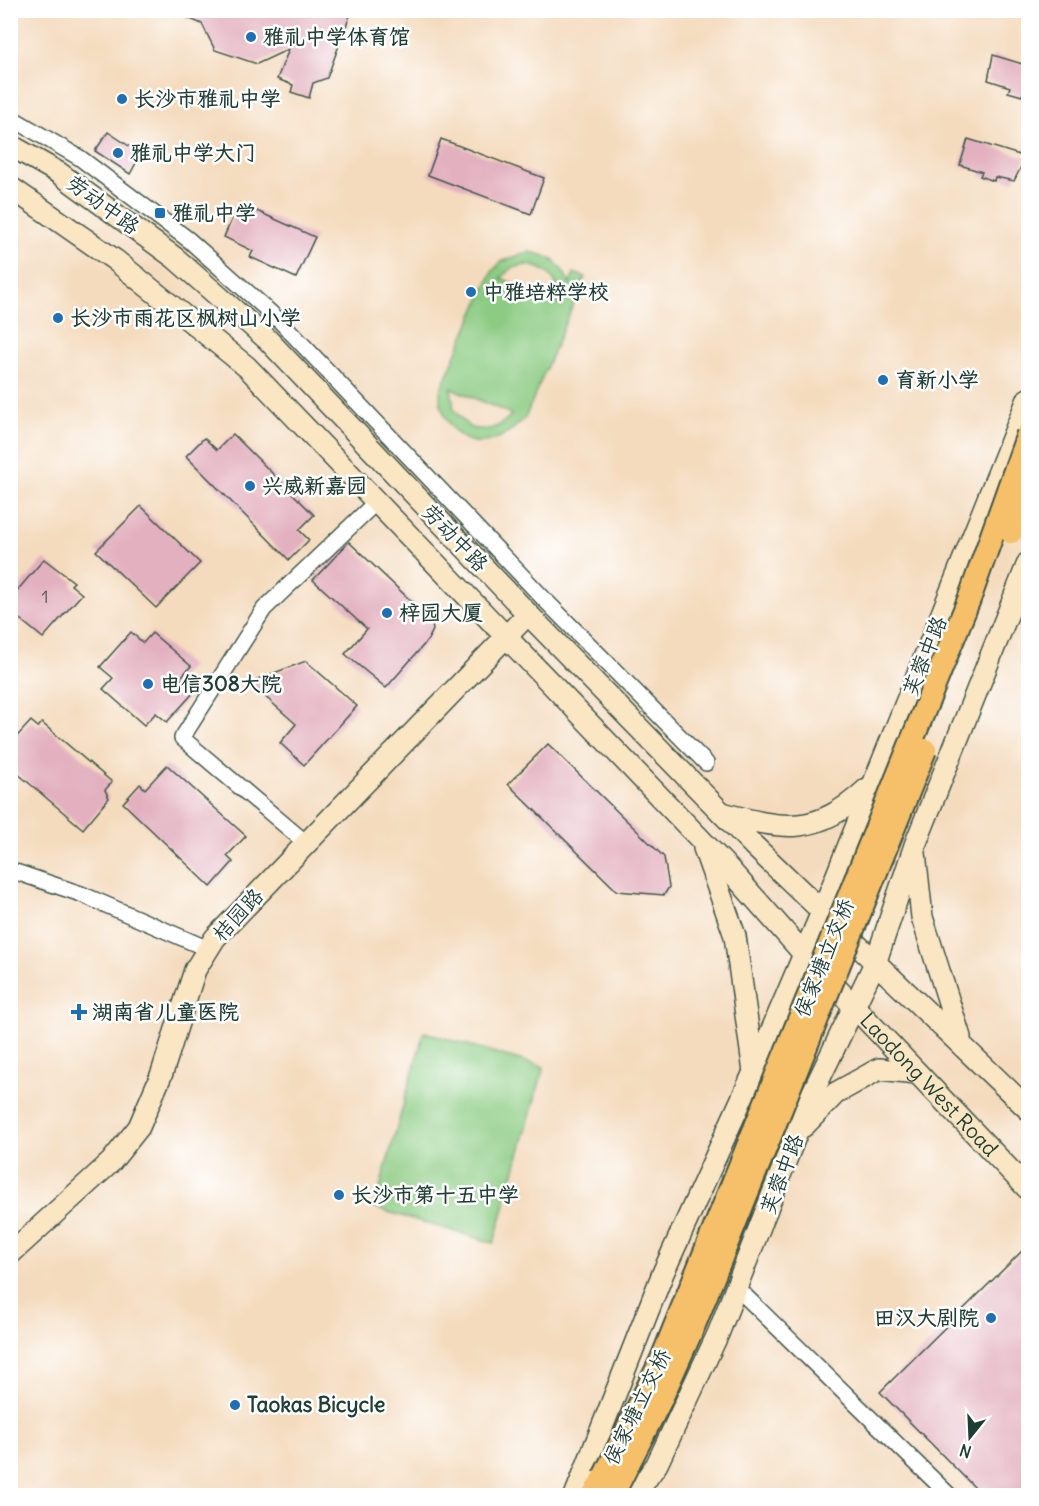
<svg xmlns="http://www.w3.org/2000/svg" width="1039" height="1506" font-family="Delius,'LXGW WenKai TC',sans-serif">
  <rect width="100%" height="100%" fill="#fff"/>
  <filter id="ink" filterUnits="userSpaceOnUse"><feTurbulence type="fractalNoise" baseFrequency=".0167" numOctaves="2"/><feDisplacementMap in="SourceGraphic" scale="12" xChannelSelector="R" yChannelSelector="G"/><feConvolveMatrix kernelMatrix="1 2 1 2 8 2 1 2 1" color-interpolation-filters="sRGB"/></filter>
  <filter id="wash" filterUnits="userSpaceOnUse"><feTurbulence type="fractalNoise" baseFrequency=".008" numOctaves="4" result="noise"/><feDisplacementMap in="SourceGraphic" scale="24" xChannelSelector="R" yChannelSelector="G"/><feGaussianBlur stdDeviation="1.35" result="paint"/><feColorMatrix in="noise" values="0 0 0 0 0 0 0 0 0 0 0 0 0 0 0 0 0 1.4 0 .05"/><feComposite in="paint" operator="in"/></filter>
  <g filter="url(#wash)">
    <rect width="100%" height="100%" fill="#f4dbbe"/>
    <!-- green -->
    <path fill="#8bcb82" stroke="#55845b" stroke-width="1.5" fill-rule="evenodd" d="M527,252C550,254 560,263 570,284L574,273L585,277L525,418C514,429 501,440 485,442C457,446 439,415 440,391L492,272L501,262ZM525,265C548,267 560,280 559,304L501,278L512,268ZM451,388L511,414V415C499,429 486,432 469,427L454,410Z
      M424,1032L544,1067L494,1243L374,1208Z"/>
    <g id="blocks">
      <!-- building -->
      <path fill="#e3b0bf" d="M170,10H352L327,78L313,83L309,98L291,92L293,85L277,79L289,49L257,64L215,50L202,24Z
        M993,55L1029,66V95L1023,93L1022,96L1008,92L1010,87L988,80Z
        M108,132L141,154L130,174L95,151Z
        M441,139L544,178L531,214L428,175Z
        M968,139L1026,157L1014,181L995,177L994,181L980,176L982,172L960,165Z
        M239,203L315,237L296,278L250,257L253,251L224,237Z
        M233,434L314,515L299,530L309,540L289,560L186,456L204,438L217,450Z
        M141,506L200,563L156,608L96,551Z
        M349,542L431,620L433,630L428,640L386,688L345,654L367,629L313,580Z
        M44,559L74,582L71,585L82,594L43,638L10,611V587L16,592Z
        M131,632L143,643L152,633L191,666L180,678L195,691L167,722L156,713L144,725L103,689L113,678L100,667Z
        M306,661L357,706L304,765L280,743L296,724L252,685L258,679Z
        M31,721L38,727L42,723L112,782L105,790L109,798L83,829L10,767V744Z
        M548,744L664,857L669,887L664,895L617,891L508,784Z
        M167,765L246,836L227,856L233,862L211,887L123,803L140,784L145,789Z
        M1029,1244V1496H983L880,1392Z"/>
    </g>
  </g>
  <g filter="url(#ink)">
    <use href="#blocks" fill-opacity="0" stroke="#3f5549" stroke-width="1.5"/>
    <g fill="none" stroke-linecap="round" stroke-linejoin="round">
      <defs>
        <path id="street" d="M10,117L80,158L189,240L282,323L544,599L706,763
          M306,843L182,738L264,609L376,502
          M10,870L81,894L208,949
          M737,1288L950,1496"/>
        <g id="secondary">
          <path d="M10,145L59,173L175,258L267,339L528,614L753,845L1028,1109"/>
          <path id="s1" d="M10,187L115,260L247,367L729,869L804,954L1028,1189"/>
          <path d="M722,813C785,830 816,836 867,789"/>
          <path d="M704,848L735,936L754,1072"/>
          <path d="M915,853L922,917L960,1037"/>
          <path d="M804,1126L836,1093L879,1069L917,1073"/>
          <path d="M10,1254L111,1162L139,1127L162,1073L195,970L215,938L528,614"/>
          <path d="M575,1496L663,1273L754,1072L822,912L1028,399"/>
          <path d="M634,1496L657,1464L718,1334L811,1096L876,961L915,845L1028,563"/>
        </g>
        <path id="primary" d="M593,1496L604,1477"/>
      </defs>
      <!-- street casing -->
      <use href="#street" stroke="#3f5549" stroke-width="18"/>
      <!-- secondary casing -->
      <use href="#secondary" stroke="#3f5549" stroke-width="24"/>
      <!-- primary casing -->
      <use href="#primary" stroke="#3f5549" stroke-width="26"/>
      <!-- street -->
      <use href="#street" stroke="#fff" stroke-width="15"/>
      <!-- secondary -->
      <use href="#secondary" stroke="#fbe6c4" stroke-width="21"/>
      <!-- primary -->
      <use href="#primary" stroke="#f6c06b" stroke-width="22"/>
      <defs>
        <path id="primary-bridge" d="M1011,532L1028,483
          M604,1477L661,1361L970,597L1028,434
          M618,1484L660,1401L694,1325L925,750"/>
      </defs>
      <!-- primary-bridge casing -->
      <use href="#primary-bridge" stroke="#3f5549" stroke-width="26" stroke-linecap="butt"/>
      <!-- primary-bridge -->
      <use href="#primary-bridge" stroke="#f6c06b" stroke-width="22"/>
    </g>
  </g>
  <!-- markers -->
  <g fill="#1f6fb2" stroke="#fff" stroke-width="2">
    <circle cx="251" cy="37" r="6"/>
    <circle cx="122" cy="99" r="6"/>
    <circle cx="118" cy="153" r="6"/>
    <rect x="154" y="207" width="12" height="12" rx="3"/>
    <circle cx="471" cy="292" r="6"/>
    <circle cx="58" cy="318" r="6"/>
    <circle cx="883" cy="380" r="6"/>
    <circle cx="250" cy="486" r="6"/>
    <circle cx="387" cy="613" r="6"/>
    <circle cx="148" cy="684" r="6"/>
    <path d="M76 1003h6v6h6v6h-6v6h-6v-6h-6v-6h6z"/>
    <circle cx="339" cy="1195" r="6"/>
    <circle cx="991" cy="1318" r="6"/>
    <circle cx="235" cy="1405" r="6"/>
  </g>
  <g text-anchor="middle" stroke-width="5" stroke-linejoin="round" paint-order="stroke">
    <!-- number labels -->
    <g font-size="18" fill="#505a57">
      <text x="45" y="603">1</text>
    </g>
    <!-- poi labels -->
    <g font-size="21" font-weight="bold" fill="#1f3d34" stroke="#fff" text-anchor="start">
      <text x="263" y="44">雅礼中学体育馆</text>
      <text x="134" y="106">长沙市雅礼中学</text>
      <text x="130" y="160">雅礼中学大门</text>
      <text x="172" y="220">雅礼中学</text>
      <text x="483" y="299">中雅培粹学校</text>
      <text x="70" y="325">长沙市雨花区枫树山小学</text>
      <text x="895" y="387">育新小学</text>
      <text x="262" y="493">兴威新嘉园</text>
      <text x="399" y="620">梓园大厦</text>
      <text x="160" y="691">电信308大院</text>
      <text x="92" y="1019">湖南省儿童医院</text>
      <text x="351" y="1202">长沙市第十五中学</text>
      <text x="979" y="1325" text-anchor="end">田汉大剧院</text>
      <text x="247" y="1412">Taokas Bicycle</text>
    </g>
    <!-- street labels -->
    <g font-size="21" fill="#1f3d34" stroke="#fff">
      <text transform="translate(103 205) rotate(36)" y="7">劳动中路</text>
      <text transform="translate(455 538) rotate(46)" y="7">劳动中路</text>
      <text transform="translate(925 656) rotate(-68)" y="7">芙蓉中路</text>
      <text transform="translate(238 915) rotate(-47)" y="7">桔园路</text>
      <text transform="translate(824 958) rotate(-68)" y="7">侯家塘立交桥</text>
      <text dy="7" stroke="none"><textPath href="#s1" startOffset="1288">Laodong West Road</textPath></text>
      <text transform="translate(782 1174) rotate(-69)" y="7">芙蓉中路</text>
      <text transform="translate(637 1407) rotate(-64)" y="7">侯家塘立交桥</text>
    </g>
  </g>
  <!-- margin -->
  <rect width="1039" height="1506" fill="none" stroke="#fff" stroke-width="36"/>
  <!-- north arrow -->
  <g transform="translate(970 1437) rotate(198)" stroke="#ffffff" stroke-width="4.5" paint-order="stroke">
  <path d="M0-4.5L10 22L0 15L-10 22Z" fill="#1f3d34"/>
  <text y="-9" font-size="16" font-weight="bold" text-anchor="middle" fill="#1f3d34">N</text>
  </g>
</svg>
